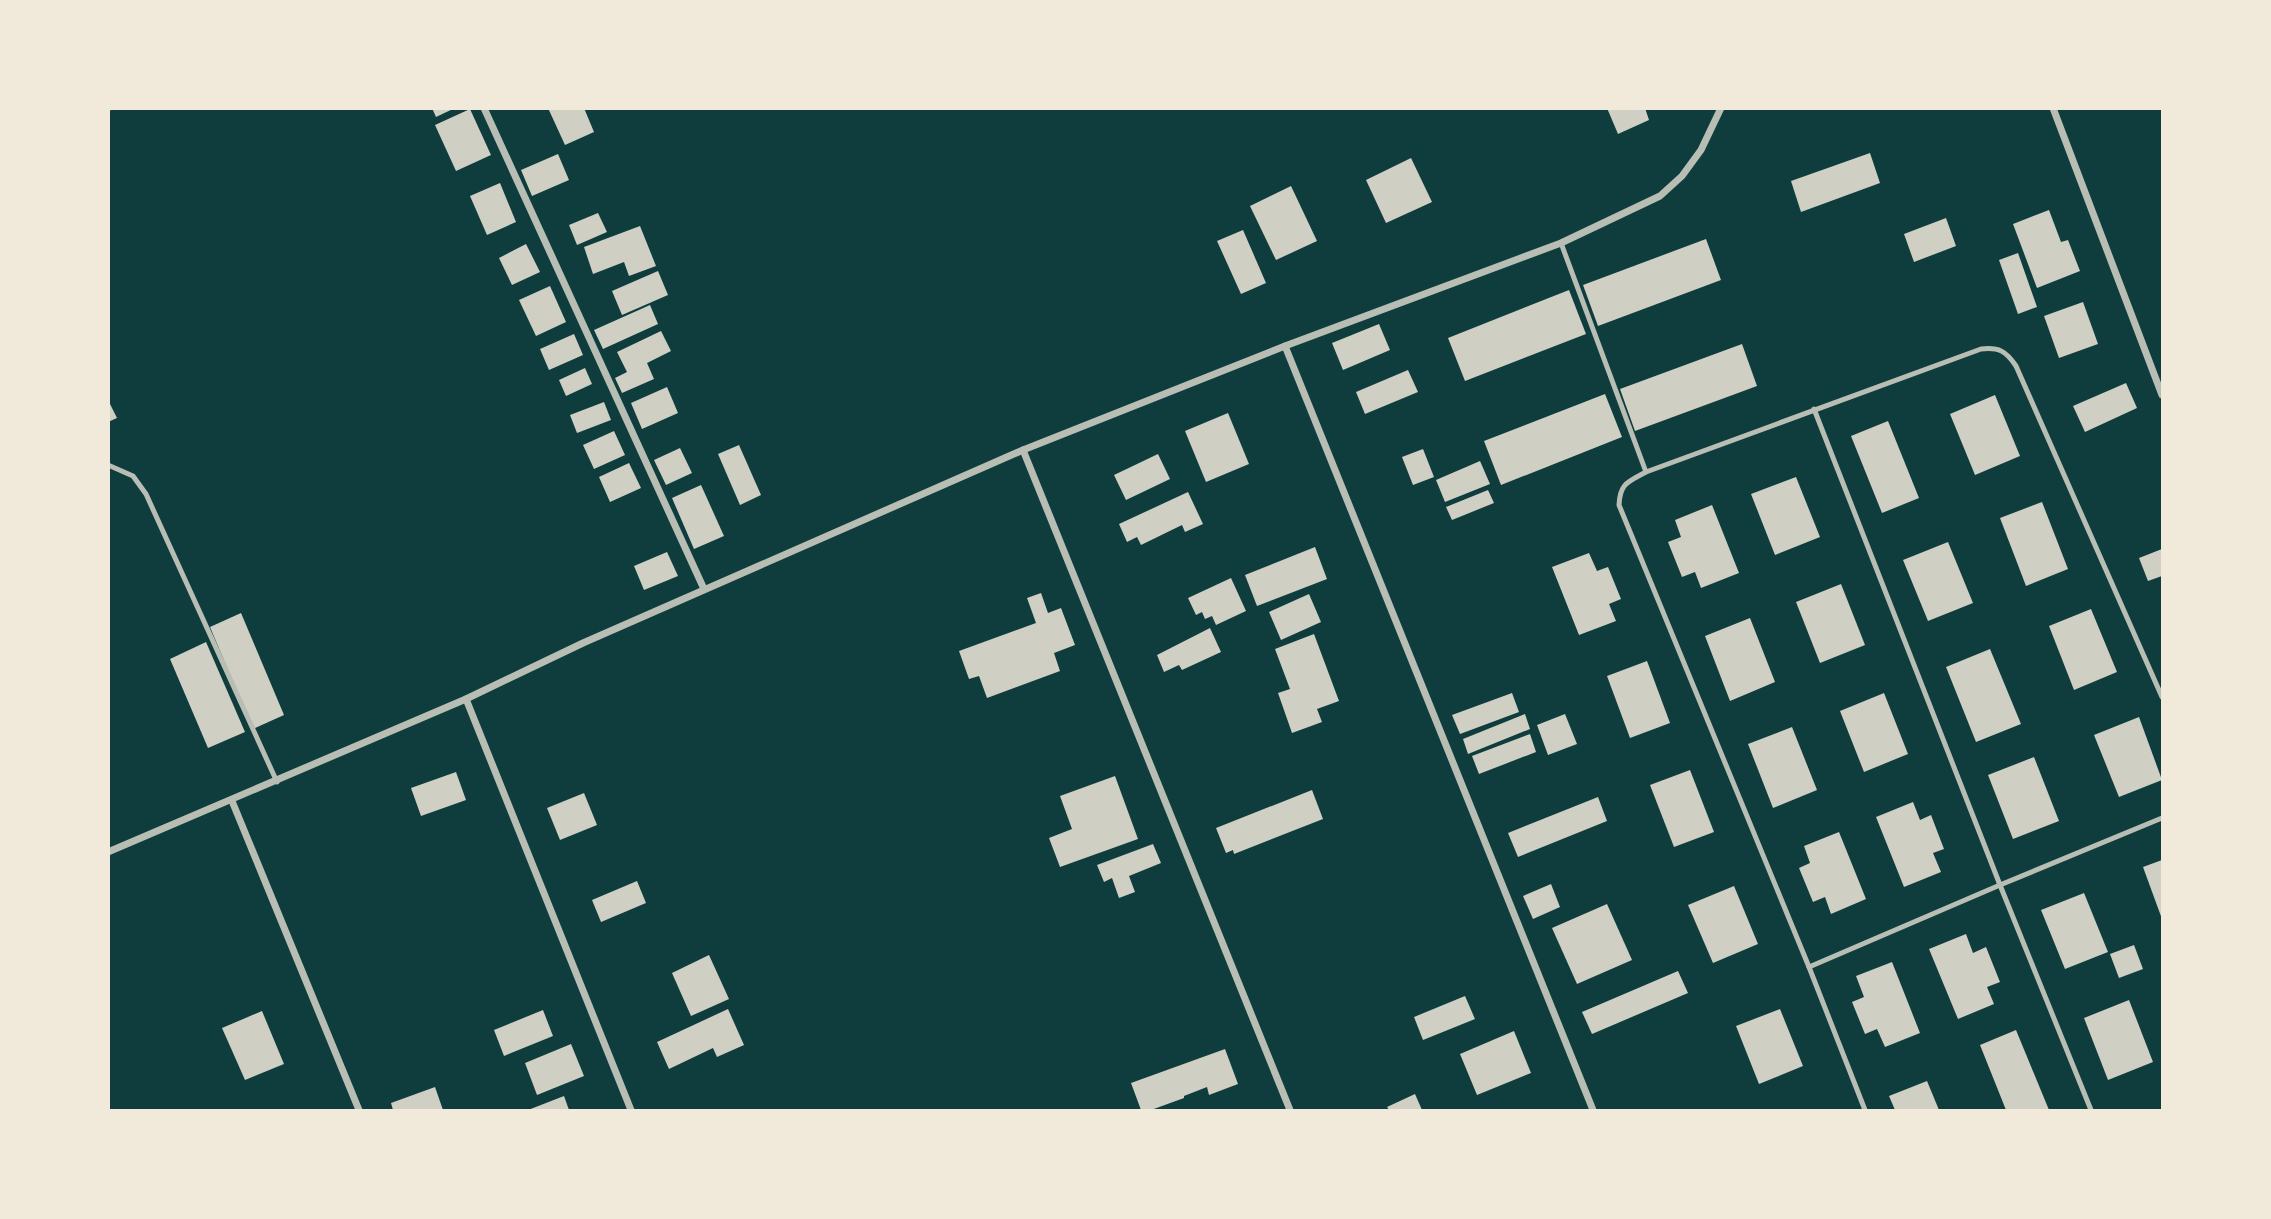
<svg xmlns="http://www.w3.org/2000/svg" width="2271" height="1219" viewBox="0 0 2271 1219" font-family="'Open Sans',sans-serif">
  <rect width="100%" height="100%" fill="#0f3d3e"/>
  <!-- building -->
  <g fill="#cfcfc3">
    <path d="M 432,108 L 455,108 L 436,117 Z"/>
    <path d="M 548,108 L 584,108 L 594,132 L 565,145 Z"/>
    <path d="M 1607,108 L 1645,108 L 1649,120 L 1618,134 Z"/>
    <path d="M 470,109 L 491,155 L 456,171 L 435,125 Z"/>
    <path d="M 1870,153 L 1880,183 L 1801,212 L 1791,181 Z"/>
    <path d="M 558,154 L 569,180 L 532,196 L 521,170 Z"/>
    <path d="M 1411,158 L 1432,202 L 1386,223 L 1366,180 Z"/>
    <path d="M 500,183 L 516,222 L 487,235 L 470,196 Z"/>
    <path d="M 1291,186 L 1317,241 L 1276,260 L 1250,206 Z"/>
    <path d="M 2049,210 L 2061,242 L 2068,240 L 2080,271 L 2037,288 L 2013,224 Z"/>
    <path d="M 598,213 L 607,232 L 577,245 L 569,225 Z"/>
    <path d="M 1946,218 L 1956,246 L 1914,262 L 1904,234 Z"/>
    <path d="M 640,226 L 656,266 L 629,276 L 624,262 L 593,274 L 584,247 Z"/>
    <path d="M 1243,230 L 1266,283 L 1241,294 L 1217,241 Z"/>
    <path d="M 1706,239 L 1721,280 L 1598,326 L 1583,285 Z"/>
    <path d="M 526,244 L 540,272 L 512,285 L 499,258 Z"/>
    <path d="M 2018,253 L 2037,307 L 2018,314 L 1999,260 Z"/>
    <path d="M 658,271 L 668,295 L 622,315 L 612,291 Z"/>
    <path d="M 550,286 L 566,322 L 536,336 L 519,300 Z"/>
    <path d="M 1569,290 L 1586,334 L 1465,381 L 1448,338 Z"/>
    <path d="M 2083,302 L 2098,344 L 2059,358 L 2044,316 Z"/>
    <path d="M 650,305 L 658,324 L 603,349 L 594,330 Z"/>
    <path d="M 1379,324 L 1390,350 L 1343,370 L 1332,343 Z"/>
    <path d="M 661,331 L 671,351 L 647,363 L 654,379 L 622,393 L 615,378 L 627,372 L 617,352 Z"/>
    <path d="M 574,334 L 583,355 L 549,370 L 540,349 Z"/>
    <path d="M 1742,344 L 1757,386 L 1635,431 L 1620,389 Z"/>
    <path d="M 585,368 L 592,384 L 566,396 L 559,380 Z"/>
    <path d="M 1408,370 L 1418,392 L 1365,414 L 1356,392 Z"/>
    <path d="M 2126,383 L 2137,408 L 2085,432 L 2073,406 Z"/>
    <path d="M 667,387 L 678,413 L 642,429 L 631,403 Z"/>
    <path d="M 1605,394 L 1622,437 L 1501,485 L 1484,441 Z"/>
    <path d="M 1995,395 L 2020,456 L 1975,475 L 1950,414 Z"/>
    <path d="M 108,400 L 117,418 L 108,422 Z"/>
    <path d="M 604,402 L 611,420 L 577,433 L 570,415 Z"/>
    <path d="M 1228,413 L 1249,464 L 1206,482 L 1185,431 Z"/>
    <path d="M 1888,421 L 1919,498 L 1882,513 L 1851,436 Z"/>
    <path d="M 614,431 L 625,455 L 594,469 L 583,445 Z"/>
    <path d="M 739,445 L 761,495 L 740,505 L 718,454 Z"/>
    <path d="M 680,448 L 692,473 L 666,485 L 654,460 Z"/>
    <path d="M 1423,449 L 1434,477 L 1413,485 L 1402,457 Z"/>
    <path d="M 1158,454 L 1170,479 L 1126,500 L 1114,475 Z"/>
    <path d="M 1480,461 L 1490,484 L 1445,502 L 1436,480 Z"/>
    <path d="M 629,463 L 641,488 L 610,502 L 599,477 Z"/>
    <path d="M 1796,477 L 1820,537 L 1775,555 L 1751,494 Z"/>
    <path d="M 701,485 L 724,536 L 694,549 L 672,498 Z"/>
    <path d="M 1488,490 L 1494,503 L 1452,520 L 1446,507 Z"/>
    <path d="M 1188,492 L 1203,524 L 1185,532 L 1182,525 L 1141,545 L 1137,537 L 1127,542 L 1119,524 Z"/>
    <path d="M 2042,502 L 2068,569 L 2026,586 L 2000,518 Z"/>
    <path d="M 1712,505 L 1739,573 L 1701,588 L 1695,572 L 1682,577 L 1668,542 L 1681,537 L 1675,520 Z"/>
    <path d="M 1948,542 L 1973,603 L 1928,621 L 1903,560 Z"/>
    <path d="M 1315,547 L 1327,579 L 1257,606 L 1245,575 Z"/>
    <path d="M 2162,549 L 2162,576 L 2148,581 L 2139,558 Z"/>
    <path d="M 667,552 L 678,576 L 644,590 L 634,566 Z"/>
    <path d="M 1589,553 L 1597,571 L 1608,567 L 1621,599 L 1609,604 L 1616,621 L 1579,635 L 1552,567 Z"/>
    <path d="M 1231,578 L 1246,611 L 1216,625 L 1212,616 L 1205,619 L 1202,612 L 1196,615 L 1188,598 Z"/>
    <path d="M 1841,584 L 1865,645 L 1820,663 L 1796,602 Z"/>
    <path d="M 1041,593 L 1048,613 L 1061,608 L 1075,645 L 1054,653 L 1060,671 L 987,698 L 979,676 L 969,679 L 959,651 L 1036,623 L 1027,598 Z"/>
    <path d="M 1309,594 L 1321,622 L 1281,640 L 1269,612 Z"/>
    <path d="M 2091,609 L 2117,672 L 2074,690 L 2049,626 Z"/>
    <path d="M 241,613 L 284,715 L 253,729 L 210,627 Z"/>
    <path d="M 1750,618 L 1775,682 L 1730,701 L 1705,636 Z"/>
    <path d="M 1210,628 L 1221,652 L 1182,670 L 1179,665 L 1164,672 L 1157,655 Z"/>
    <path d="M 1314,634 L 1339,701 L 1317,709 L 1322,722 L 1292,733 L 1278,693 L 1290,689 L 1275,649 Z"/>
    <path d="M 206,642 L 245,732 L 208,748 L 170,659 Z"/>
    <path d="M 1990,649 L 2021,724 L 1976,742 L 1946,667 Z"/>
    <path d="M 1647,661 L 1670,723 L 1630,738 L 1607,676 Z"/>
    <path d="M 1512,693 L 1519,712 L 1460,734 L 1452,715 Z"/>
    <path d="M 1884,693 L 1908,754 L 1864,772 L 1840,711 Z"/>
    <path d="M 1525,714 L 1530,729 L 1468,754 L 1463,739 Z"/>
    <path d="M 1565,714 L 1577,744 L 1548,755 L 1537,725 Z"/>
    <path d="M 2139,717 L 2162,780 L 2119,797 L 2094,735 Z"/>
    <path d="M 1792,727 L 1817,790 L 1773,808 L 1748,744 Z"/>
    <path d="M 1530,734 L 1536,752 L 1479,774 L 1472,756 Z"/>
    <path d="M 2034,757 L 2059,821 L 2013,839 L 1988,775 Z"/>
    <path d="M 1690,770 L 1714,832 L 1674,847 L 1650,785 Z"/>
    <path d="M 456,772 L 466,800 L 421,816 L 411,788 Z"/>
    <path d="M 1115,776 L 1138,839 L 1060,867 L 1049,838 L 1072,829 L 1060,796 Z"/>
    <path d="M 1312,790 L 1323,819 L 1234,854 L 1233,850 L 1226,853 L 1216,828 Z"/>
    <path d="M 584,793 L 597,825 L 560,840 L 547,808 Z"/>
    <path d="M 1598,797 L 1607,821 L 1518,857 L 1508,833 Z"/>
    <path d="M 1913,802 L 1920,820 L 1931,815 L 1944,849 L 1933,853 L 1941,872 L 1904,887 L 1876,817 Z"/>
    <path d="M 1839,832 L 1866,899 L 1831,914 L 1825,897 L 1813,902 L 1799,868 L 1810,863 L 1804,846 Z"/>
    <path d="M 1153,844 L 1161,863 L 1129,876 L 1135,892 L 1119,898 L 1112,878 L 1104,882 L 1097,865 Z"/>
    <path d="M 2162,860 L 2162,919 L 2143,867 Z"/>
    <path d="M 637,881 L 646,903 L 601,922 L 592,900 Z"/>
    <path d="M 1551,884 L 1560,907 L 1533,919 L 1523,896 Z"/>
    <path d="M 1734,886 L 1758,944 L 1713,963 L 1688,905 Z"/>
    <path d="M 2084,893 L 2108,952 L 2065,969 L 2041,910 Z"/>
    <path d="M 1607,904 L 1632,960 L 1577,984 L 1552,928 Z"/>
    <path d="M 1966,934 L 1973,953 L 1986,947 L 2000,982 L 1987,987 L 1994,1004 L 1958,1019 L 1929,949 Z"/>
    <path d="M 2134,945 L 2143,969 L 2119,978 L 2110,954 Z"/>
    <path d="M 709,955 L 729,999 L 691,1016 L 672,973 Z"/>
    <path d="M 1892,962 L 1920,1033 L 1885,1047 L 1877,1029 L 1865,1034 L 1852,1002 L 1864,997 L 1856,976 Z"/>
    <path d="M 1678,971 L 1688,993 L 1592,1034 L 1582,1012 Z"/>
    <path d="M 1465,996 L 1475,1019 L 1423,1040 L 1414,1017 Z"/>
    <path d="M 2129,1000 L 2153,1062 L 2108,1080 L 2084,1018 Z"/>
    <path d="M 728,1009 L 744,1045 L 717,1057 L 713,1048 L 669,1069 L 657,1042 Z"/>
    <path d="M 1780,1009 L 1803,1066 L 1759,1084 L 1736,1026 Z"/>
    <path d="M 543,1010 L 553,1036 L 504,1056 L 494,1030 Z"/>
    <path d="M 262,1011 L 284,1064 L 245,1080 L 222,1028 Z"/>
    <path d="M 2016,1030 L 2049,1110 L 2006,1110 L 1980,1045 Z"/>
    <path d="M 1514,1031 L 1531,1073 L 1477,1095 L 1460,1054 Z"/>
    <path d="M 571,1044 L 584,1076 L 537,1095 L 525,1063 Z"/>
    <path d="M 1225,1049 L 1238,1084 L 1209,1095 L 1207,1087 L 1184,1096 L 1184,1098 L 1151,1110 L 1141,1110 L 1131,1083 Z"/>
    <path d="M 1927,1081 L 1939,1110 L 1895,1110 L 1889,1096 Z"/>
    <path d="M 435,1087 L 443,1110 L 393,1110 L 391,1103 Z"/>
    <path d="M 1415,1094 L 1422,1110 L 1389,1110 L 1387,1107 Z"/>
    <path d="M 564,1096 L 569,1110 L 528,1110 Z"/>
  </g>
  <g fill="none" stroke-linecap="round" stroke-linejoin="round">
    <!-- path -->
    <path stroke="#f1e9da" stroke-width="4.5" d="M 108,109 L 110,108"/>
    <!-- service -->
    <g stroke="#b8beb3" stroke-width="5">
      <path d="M 1561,243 L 1646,472"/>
      <path d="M 1814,409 L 2000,885 L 2091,1110"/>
      <path d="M 108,465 L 133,476 L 146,494 L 277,782"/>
      <path d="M 1809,967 L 2000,885 L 2162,818"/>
      <path d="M 1865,1110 L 1809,967 L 1619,505 C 1620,483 1628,482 1646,472 L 1981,349 C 1999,347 2006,351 2016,366 L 2162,697"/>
    </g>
    <!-- minor -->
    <g stroke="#b8beb3" stroke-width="7">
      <path d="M 484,108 L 704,589"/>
      <path d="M 2053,108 L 2162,395"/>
      <path d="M 1285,346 L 1593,1110"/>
      <path d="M 1023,450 L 1290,1110"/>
      <path d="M 466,699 L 631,1110"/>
      <path d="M 232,801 L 359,1110"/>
      <path d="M 108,852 L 466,699 L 583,643 L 1023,450 L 1285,346 L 1561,243 L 1660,196 L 1682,176 L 1701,150 L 1721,108"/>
    </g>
  </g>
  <!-- border -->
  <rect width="2271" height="1219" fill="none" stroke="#f1e9da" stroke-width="220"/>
</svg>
